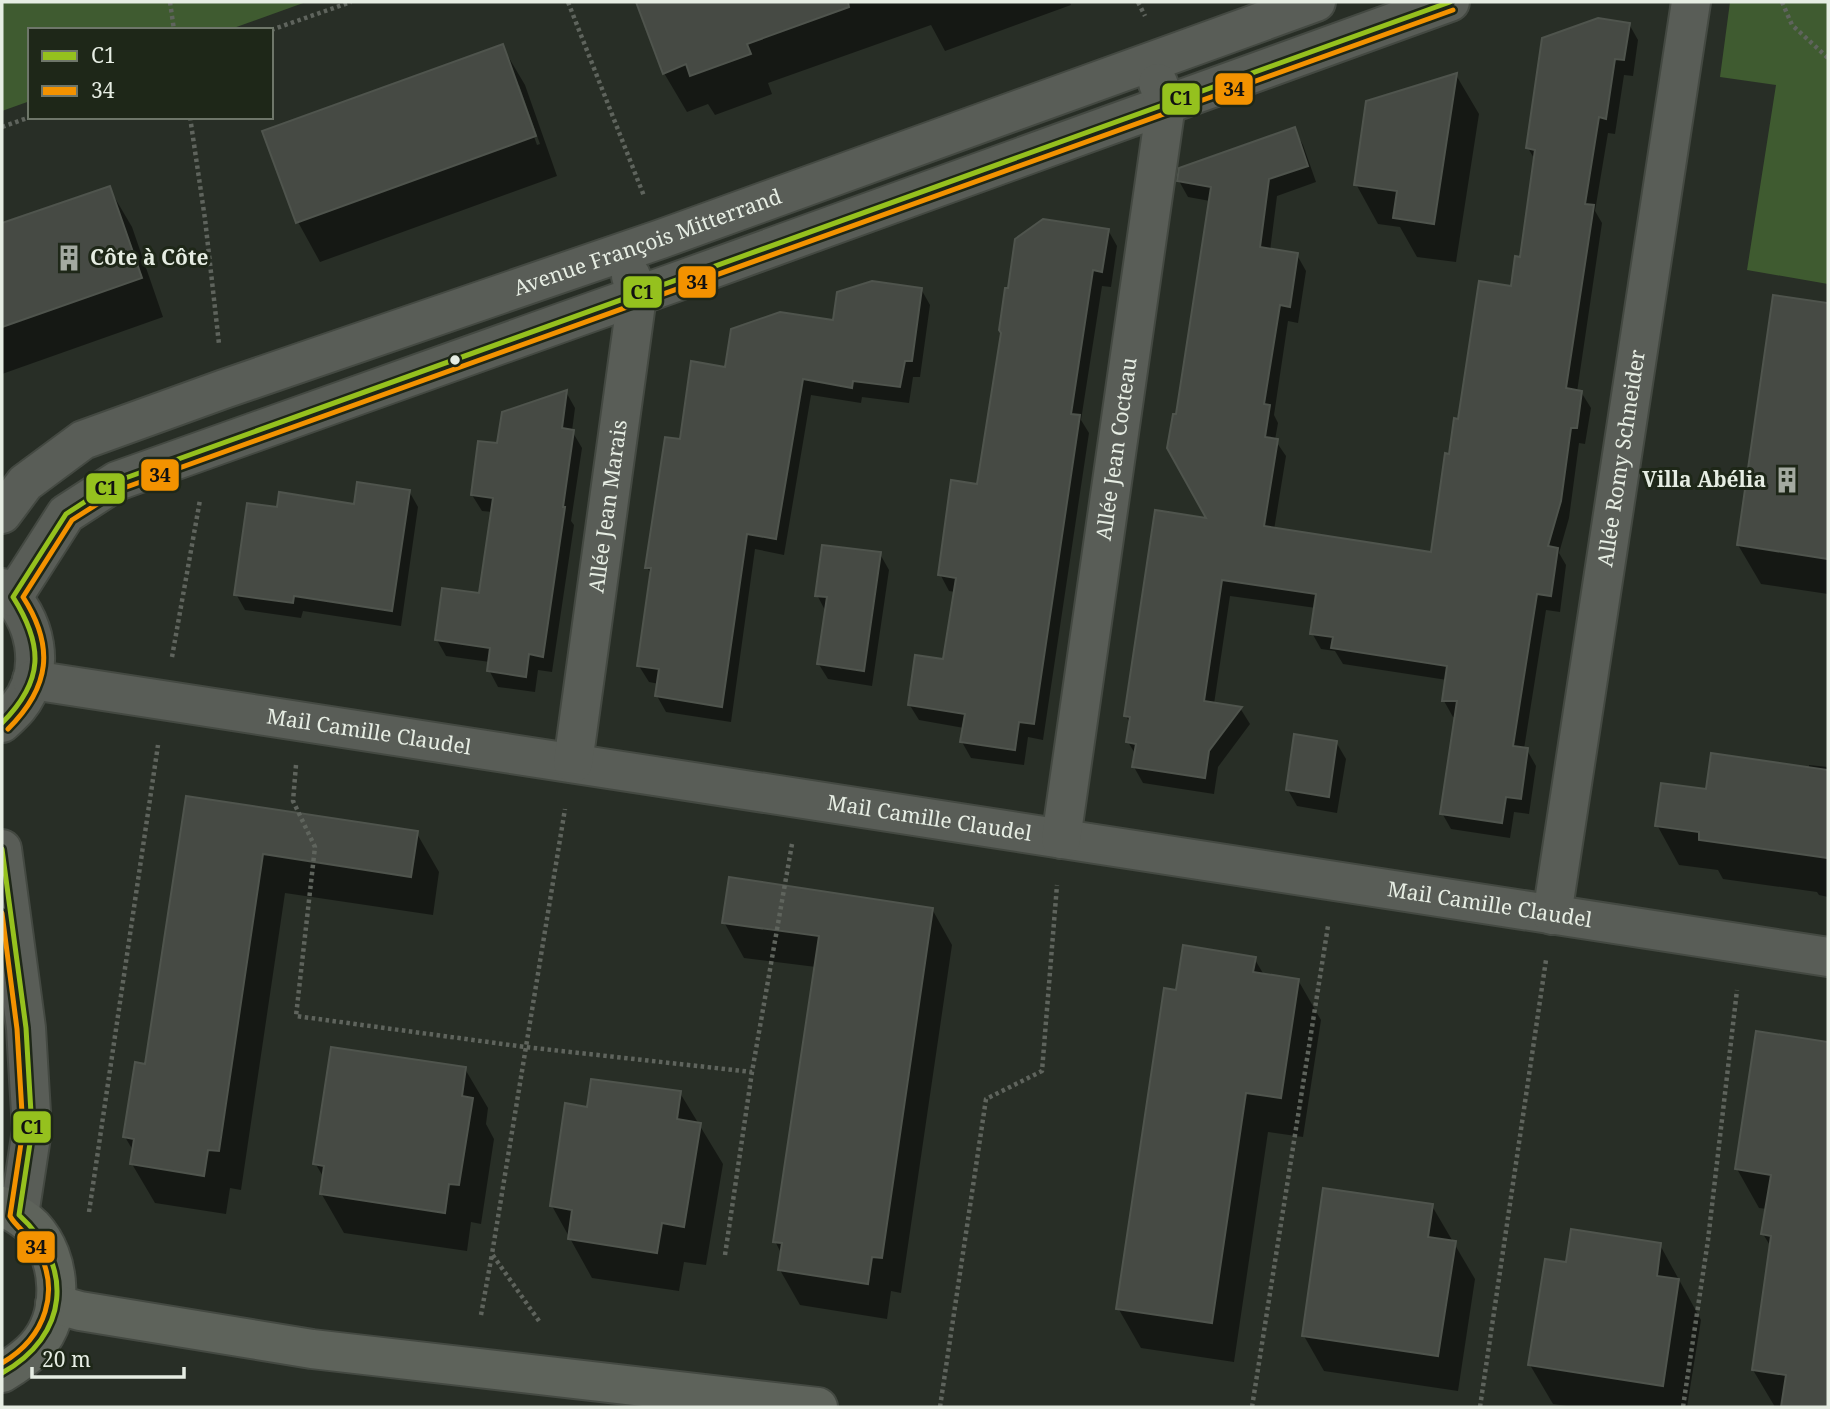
<svg xmlns="http://www.w3.org/2000/svg" width="1830" height="1409" viewBox="0 0 1830 1409" font-family="'Noto Serif',serif">
  <rect width="100%" height="100%" fill="#282e26"/>
  <!-- green -->
  <g fill="#3f5b30">
    <path d="M 2,2 L 306,2 L 228,30 L 30,30 L 30,101 L 2,111 Z"/>
    <path d="M 1730,2 L 1828,2 L 1828,284 L 1747,270 L 1776,85 L 1720,77 Z"/>
  </g>
  <!-- shadow -->
  <g fill="#0007" fill-rule="evenodd">
    <path d="M 638,2 L 1070,2 L 1071,5 L 945,51 L 931,25 L 768,83 L 772,94 L 715,115 L 708,104 L 687,112 L 664,73 Z"/>
    <path d="M 1629,24 L 1638,40 L 1633,76 L 1624,75 L 1615,134 L 1608,133 L 1595,211 L 1602,223 L 1577,392 L 1581,392 L 1591,408 L 1585,444 L 1579,443 L 1569,518 L 1559,553 L 1566,565 L 1560,612 L 1546,610 L 1524,749 L 1527,750 L 1536,766 L 1529,814 L 1514,812 L 1510,838 L 1451,829 L 1442,813 L 1456,717 L 1453,717 L 1444,701 L 1447,680 L 1343,664 L 1335,651 L 1321,649 L 1312,633 L 1316,608 L 1230,596 L 1214,704 L 1240,708 L 1250,724 L 1218,767 L 1214,794 L 1143,783 L 1134,767 L 1136,755 L 1128,742 L 1131,725 L 1126,716 L 1209,520 L 1177,416 L 1210,201 L 1188,197 L 1179,181 L 1294,129 L 1303,145 L 1316,182 L 1277,196 L 1270,251 L 1297,255 L 1306,271 L 1298,323 L 1288,321 L 1274,415 L 1278,423 L 1275,440 L 1286,456 L 1274,530 L 1433,554 L 1450,456 L 1460,421 L 1521,260 L 1535,160 L 1528,148 Z"/>
    <path d="M 502,46 L 525,85 L 557,176 L 320,262 L 298,222 L 265,132 ZM 516,85 L 519,85 L 540,144 L 537,145 Z"/>
    <path d="M 1456,75 L 1479,114 L 1456,262 L 1417,257 L 1400,227 L 1378,224 L 1356,184 Z"/>
    <path d="M 109,188 L 132,227 L 163,317 L 2,374 L 2,225 Z"/>
    <path d="M 1108,230 L 1117,246 L 1111,287 L 1102,286 L 1081,420 L 1089,433 L 1043,740 L 1028,737 L 1024,765 L 971,758 L 962,742 L 964,728 L 919,720 L 909,704 L 945,661 L 955,592 L 949,591 L 940,574 L 979,486 Z"/>
    <path d="M 921,289 L 930,305 L 920,377 L 913,377 L 909,403 L 862,397 L 861,403 L 811,395 L 784,555 L 755,549 L 731,722 L 666,712 L 657,696 L 659,684 L 649,682 L 639,666 L 652,576 L 647,567 L 681,441 L 727,369 L 834,322 Z"/>
    <path d="M 1775,297 L 1828,305 L 1828,594 L 1761,584 L 1738,545 Z"/>
    <path d="M 566,392 L 575,408 L 572,431 L 582,448 L 571,521 L 574,525 L 552,672 L 538,670 L 535,692 L 498,687 L 489,670 L 490,662 L 446,656 L 437,640 L 480,595 L 493,512 L 482,511 L 472,495 L 499,445 Z"/>
    <path d="M 409,491 L 418,507 L 401,626 L 303,611 L 301,618 L 245,610 L 236,594 L 278,509 L 356,506 Z"/>
    <path d="M 880,554 L 889,570 L 872,686 L 828,679 L 818,663 L 826,612 L 817,595 Z"/>
    <path d="M 1336,742 L 1346,759 L 1337,813 L 1297,806 L 1288,790 Z"/>
    <path d="M 1809,765 L 1828,767 L 1828,897 L 1819,895 L 1817,892 L 1723,879 L 1718,870 L 1679,865 L 1657,825 L 1708,791 L 1809,769 Z"/>
    <path d="M 187,798 L 416,832 L 439,872 L 433,915 L 285,893 L 241,1190 L 230,1188 L 226,1214 L 155,1203 L 132,1164 L 134,1152 L 125,1137 L 147,1066 Z"/>
    <path d="M 932,909 L 952,945 L 901,1293 L 891,1291 L 887,1319 L 800,1305 L 780,1270 L 782,1255 L 775,1241 L 816,967 L 744,958 L 724,922 Z"/>
    <path d="M 1254,958 L 1264,975 L 1298,980 L 1321,1020 L 1303,1137 L 1268,1132 L 1234,1362 L 1141,1348 L 1118,1308 L 1178,992 Z"/>
    <path d="M 1757,1033 L 1828,1044 L 1828,1407 L 1775,1407 L 1753,1370 L 1771,1247 L 1763,1234 L 1767,1209 L 1759,1208 L 1737,1169 Z"/>
    <path d="M 465,1069 L 488,1108 L 486,1124 L 494,1139 L 481,1224 L 471,1222 L 467,1251 L 344,1233 L 321,1193 L 324,1178 L 315,1163 Z"/>
    <path d="M 680,1093 L 723,1164 L 706,1265 L 684,1262 L 679,1291 L 592,1278 L 552,1206 Z"/>
    <path d="M 1432,1206 L 1475,1279 L 1458,1391 L 1324,1371 L 1304,1336 Z"/>
    <path d="M 1660,1245 L 1701,1320 L 1687,1407 L 1574,1407 L 1553,1404 L 1530,1365 L 1568,1264 Z"/>
  </g>
  <!-- building -->
  <g fill="#464a44" stroke="#4f544d" stroke-width="2">
    <path d="M 636,2 L 848,2 L 849,7 L 747,44 L 751,54 L 690,76 L 686,64 L 663,74 Z"/>
    <path d="M 1598,18 L 1630,23 L 1624,60 L 1615,59 L 1606,119 L 1599,117 L 1585,204 L 1594,205 L 1566,388 L 1582,391 L 1577,428 L 1571,428 L 1561,501 L 1548,546 L 1558,548 L 1551,596 L 1537,594 L 1513,746 L 1528,748 L 1521,799 L 1506,797 L 1502,823 L 1440,814 L 1457,701 L 1442,701 L 1447,666 L 1331,648 L 1333,637 L 1310,634 L 1316,594 L 1222,580 L 1204,701 L 1242,707 L 1209,751 L 1205,778 L 1132,767 L 1136,744 L 1126,742 L 1130,717 L 1124,716 L 1155,510 L 1206,518 L 1167,448 L 1173,414 L 1176,414 L 1211,187 L 1177,181 L 1179,168 L 1295,127 L 1308,166 L 1269,179 L 1260,247 L 1298,253 L 1290,307 L 1280,305 L 1264,404 L 1270,405 L 1265,437 L 1278,439 L 1264,526 L 1431,552 L 1445,453 L 1449,454 L 1454,418 L 1458,419 L 1479,281 L 1511,286 L 1515,256 L 1520,257 L 1535,150 L 1526,148 L 1542,38 Z"/>
    <path d="M 503,44 L 536,136 L 296,223 L 262,131 Z"/>
    <path d="M 1457,73 L 1434,224 L 1393,218 L 1397,191 L 1354,185 L 1366,101 Z"/>
    <path d="M 110,186 L 142,278 L 2,327 L 2,223 Z"/>
    <path d="M 1043,219 L 1109,229 L 1102,272 L 1093,270 L 1071,414 L 1080,415 L 1034,724 L 1019,722 L 1015,750 L 960,742 L 965,714 L 908,705 L 915,655 L 943,659 L 956,578 L 938,575 L 951,480 L 977,484 L 1001,333 L 999,330 L 1005,288 L 1008,288 L 1015,239 Z"/>
    <path d="M 872,281 L 922,288 L 912,361 L 905,361 L 900,387 L 853,381 L 852,388 L 803,379 L 776,539 L 747,534 L 722,707 L 655,696 L 659,669 L 637,666 L 651,568 L 645,568 L 665,437 L 680,439 L 691,361 L 725,367 L 731,329 L 780,312 L 833,320 L 837,292 Z"/>
    <path d="M 1773,295 L 1828,303 L 1828,559 L 1737,545 Z"/>
    <path d="M 567,390 L 562,428 L 574,430 L 563,507 L 565,507 L 543,657 L 529,654 L 526,677 L 487,671 L 490,648 L 435,640 L 442,588 L 479,593 L 493,498 L 471,495 L 478,441 L 497,443 L 502,412 Z"/>
    <path d="M 357,482 L 410,490 L 392,611 L 294,596 L 293,603 L 234,595 L 247,503 L 277,507 L 279,492 L 354,504 Z"/>
    <path d="M 822,545 L 881,552 L 864,671 L 817,664 L 827,597 L 815,596 Z"/>
    <path d="M 1294,734 L 1337,741 L 1329,797 L 1286,790 Z"/>
    <path d="M 1711,753 L 1828,770 L 1828,858 L 1699,840 L 1699,832 L 1655,826 L 1661,783 L 1706,789 Z"/>
    <path d="M 186,796 L 418,831 L 411,877 L 263,854 L 219,1151 L 208,1150 L 204,1176 L 130,1164 L 134,1139 L 123,1137 L 135,1062 L 145,1064 Z"/>
    <path d="M 729,877 L 933,908 L 882,1258 L 872,1257 L 868,1284 L 778,1270 L 782,1243 L 773,1242 L 819,936 L 722,923 Z"/>
    <path d="M 1183,945 L 1256,957 L 1253,972 L 1299,979 L 1281,1098 L 1246,1093 L 1212,1323 L 1116,1309 L 1164,988 L 1176,990 Z"/>
    <path d="M 1756,1031 L 1828,1042 L 1828,1407 L 1781,1407 L 1786,1375 L 1752,1370 L 1771,1236 L 1761,1234 L 1771,1175 L 1735,1169 Z"/>
    <path d="M 331,1047 L 466,1067 L 462,1096 L 473,1098 L 459,1185 L 449,1184 L 445,1213 L 320,1194 L 324,1166 L 313,1164 Z"/>
    <path d="M 591,1079 L 681,1091 L 677,1119 L 701,1123 L 684,1227 L 662,1223 L 657,1253 L 568,1239 L 572,1210 L 550,1206 L 565,1103 L 587,1107 Z"/>
    <path d="M 1323,1188 L 1433,1204 L 1428,1237 L 1456,1241 L 1438,1356 L 1302,1336 Z"/>
    <path d="M 1571,1229 L 1661,1243 L 1657,1276 L 1679,1279 L 1663,1386 L 1528,1365 L 1545,1259 L 1566,1262 Z"/>
  </g>
  <g fill="none" stroke-linecap="round" stroke-linejoin="round">
    <!-- street casing -->
    <g stroke="#444942" stroke-width="42">
      <g id="street">
        <path id="s1" d="M 2,514 L 25,483 L 83,440 L 224,389 L 661,239 L 1316,2"/>
        <path d="M 2,588 C 36,616 48,671 18,707 C 13,713 7,718 2,723"/>
        <path d="M 13,597 L 66,514 L 117,481 L 673,283 L 1450,2"/>
        <path id="s2" d="M 32,680 L 1828,957"/>
        <path id="s3" d="M 573,763 L 637,296 L 631,276"/>
        <path id="s4" d="M 1061,839 L 1166,104 L 1158,83"/>
        <path d="M 2,849 L 26,1028 L 32,1130 L 19,1215"/>
        <path id="s5" d="M 1552,915 L 1691,2"/>
      </g>
    </g>
    <!-- secondary casing -->
    <g stroke="#444942" stroke-width="42">
      <g id="secondary">
        <path d="M 2,1206 C 13,1212 24,1218 33,1227 C 62,1258 65,1315 36,1347 C 26,1358 14,1366 2,1373"/>
        <path d="M 55,1304 L 80,1311 L 312,1349 L 818,1407"/>
      </g>
    </g>
    <!-- path -->
    <g stroke="#5f645d" stroke-width="4.5" stroke-dasharray="3.5 3.5" stroke-linecap="butt">
      <path d="M 170,2 L 174,30"/>
      <path d="M 568,2 L 644,196"/>
      <path d="M 1138,2 L 1145,16"/>
      <path d="M 1782,2 L 1792,25 L 1828,58"/>
      <path d="M 271,30 L 351,2"/>
      <path d="M 190,117 L 205,219 L 219,344"/>
      <path d="M 2,127 L 30,117"/>
      <path d="M 172,657 L 200,500"/>
      <path d="M 296,765 L 293,801 L 315,847 L 296,1016 L 525,1047 L 752,1072"/>
      <path d="M 89,1212 L 158,745"/>
      <path d="M 725,1255 L 752,1072 L 792,844"/>
      <path d="M 481,1315 L 492,1254"/>
      <path d="M 539,1321 L 492,1254 L 565,809"/>
      <path d="M 940,1407 L 986,1099 L 1042,1071 L 1057,885"/>
      <path d="M 1252,1407 L 1328,926"/>
      <path d="M 1480,1407 L 1546,960"/>
      <path d="M 1683,1407 L 1708,1240 L 1737,990"/>
    </g>
    <!-- street -->
    <use href="#street" stroke="#595d57" stroke-width="38"/>
    <!-- secondary -->
    <use href="#secondary" stroke="#5e635b" stroke-width="38"/>
    <!-- bus-1 casing -->
    <g stroke="#1e2718" stroke-width="10">
      <g id="bus-1">
        <path d="M 2,723 C 44,681 44,646 13,597 L 66,514 L 117,481 L 1450,2"/>
        <path d="M 2,849 L 26,1028 L 32,1130 L 19,1215 C 75,1266 69,1336 2,1373"/>
      </g>
    </g>
    <!-- bus-2 casing -->
    <g stroke="#1e2718" stroke-width="10">
      <g id="bus-2">
        <path d="M 8,729 C 50,687 55,647 23,597 L 72,520 L 121,489 L 1453,10"/>
        <path d="M 2,913 L 17,1029 L 23,1130 L 10,1216 C 16,1227 28,1234 35,1245 C 63,1290 45,1338 2,1363"/>
      </g>
    </g>
    <!-- bus-1 -->
    <use href="#bus-1" stroke="#95c11e" stroke-width="5"/>
    <!-- bus-2 -->
    <use href="#bus-2" stroke="#f39200" stroke-width="5"/>
  </g>
  <!-- icons -->
  <defs>
    <g id="building-bare" transform="scale(2.1)"><path d="M-4-6H4V6H1V3H-1V6H-4ZM-2.5-4.3h1.7v1.8h-1.7ZM.8-4.3h1.7v1.8H.8ZM-2.5-1h1.7V.8h-1.7ZM.8-1h1.7V.8H.8Z" fill="#a4aaa1" stroke="#1e2718" stroke-width="2.5" paint-order="stroke"/></g>
  </defs>
  <g fill-rule="evenodd">
    <use href="#building-bare" x="69" y="258"/>
    <use href="#building-bare" x="1787" y="480"/>
  </g>
  <!-- markers -->
  <circle fill="#e6ede3" stroke="#1e2718" stroke-width="2.5" cx="455" cy="360" r="6"/>
  <g text-anchor="middle" stroke-width="6" stroke-linejoin="round" paint-order="stroke">
    <!-- street labels -->
    <g font-size="21" fill="#e6ede3" stroke="#1e2718">
      <text dy="7" stroke="none"><textPath href="#s1" startOffset="709">Avenue François Mitterrand</textPath></text>
      <text dy="7" stroke="none"><textPath href="#s4" startOffset="394">Allée Jean Cocteau</textPath></text>
      <text dy="7" stroke="none"><textPath href="#s5" startOffset="462">Allée Romy Schneider</textPath></text>
      <text dy="7" stroke="none"><textPath href="#s3" startOffset="259">Allée Jean Marais</textPath></text>
      <text dy="7" stroke="none"><textPath href="#s2" startOffset="341">Mail Camille Claudel</textPath></text>
      <text dy="7" stroke="none"><textPath href="#s2" startOffset="908">Mail Camille Claudel</textPath></text>
      <text dy="7" stroke="none"><textPath href="#s2" startOffset="1475">Mail Camille Claudel</textPath></text>
    </g>
    <!-- poi labels -->
    <g font-size="21" font-weight="bold" fill="#e6ede3" stroke="#1e2718" text-anchor="start">
      <text x="90" y="265">Côte à Côte</text>
      <text x="1766" y="487" text-anchor="end">Villa Abélia</text>
    </g>
  </g>
  <g stroke="#1e2718" stroke-width="2.5">
    <rect x="1214" y="72" width="40" height="34" rx="7" fill="#f39200"/>
    <rect x="1161" y="82" width="40" height="34" rx="7" fill="#95c11e"/>
    <rect x="677" y="265" width="40" height="34" rx="7" fill="#f39200"/>
    <rect x="622" y="275" width="41" height="34" rx="7" fill="#95c11e"/>
    <rect x="140" y="458" width="40" height="34" rx="7" fill="#f39200"/>
    <rect x="85" y="472" width="41" height="33" rx="7" fill="#95c11e"/>
    <rect x="12" y="1110" width="40" height="34" rx="7" fill="#95c11e"/>
    <rect x="16" y="1230" width="40" height="34" rx="7" fill="#f39200"/>
  </g>
  <g font-size="19" text-anchor="middle" font-weight="bold" fill="#111">
    <text x="1234" y="96">34</text>
    <text x="1181" y="105">C1</text>
    <text x="697" y="289">34</text>
    <text x="642" y="299">C1</text>
    <text x="160" y="482">34</text>
    <text x="106" y="495">C1</text>
    <text x="32" y="1134">C1</text>
    <text x="36" y="1254">34</text>
  </g>
  <!-- border -->
  <rect width="1830" height="1409" fill="none" stroke="#e6ede3" stroke-width="7"/>
  <!-- legend -->
  <rect x="28" y="28" width="245" height="91" fill="#1e2718" stroke="#6e7669" stroke-width="2"/>
  <rect x="42" y="51" width="35" height="10" fill="#95c11e" stroke="#6e7669" stroke-width="2"/>
  <text x="91" y="63" font-size="21" fill="#e6ede3">C1</text>
  <rect x="42" y="86" width="35" height="10" fill="#f39200" stroke="#6e7669" stroke-width="2"/>
  <text x="91" y="98" font-size="21" fill="#e6ede3">34</text>
  <!-- scale -->
  <path d="M32 1367v10h152v-10" fill="none" stroke="#e6ede3" stroke-width="3.5"/>
  <text x="42" y="1367" font-size="21" fill="#e6ede3" stroke="#1e2718" stroke-width="5" paint-order="stroke">20 m</text>
</svg>
